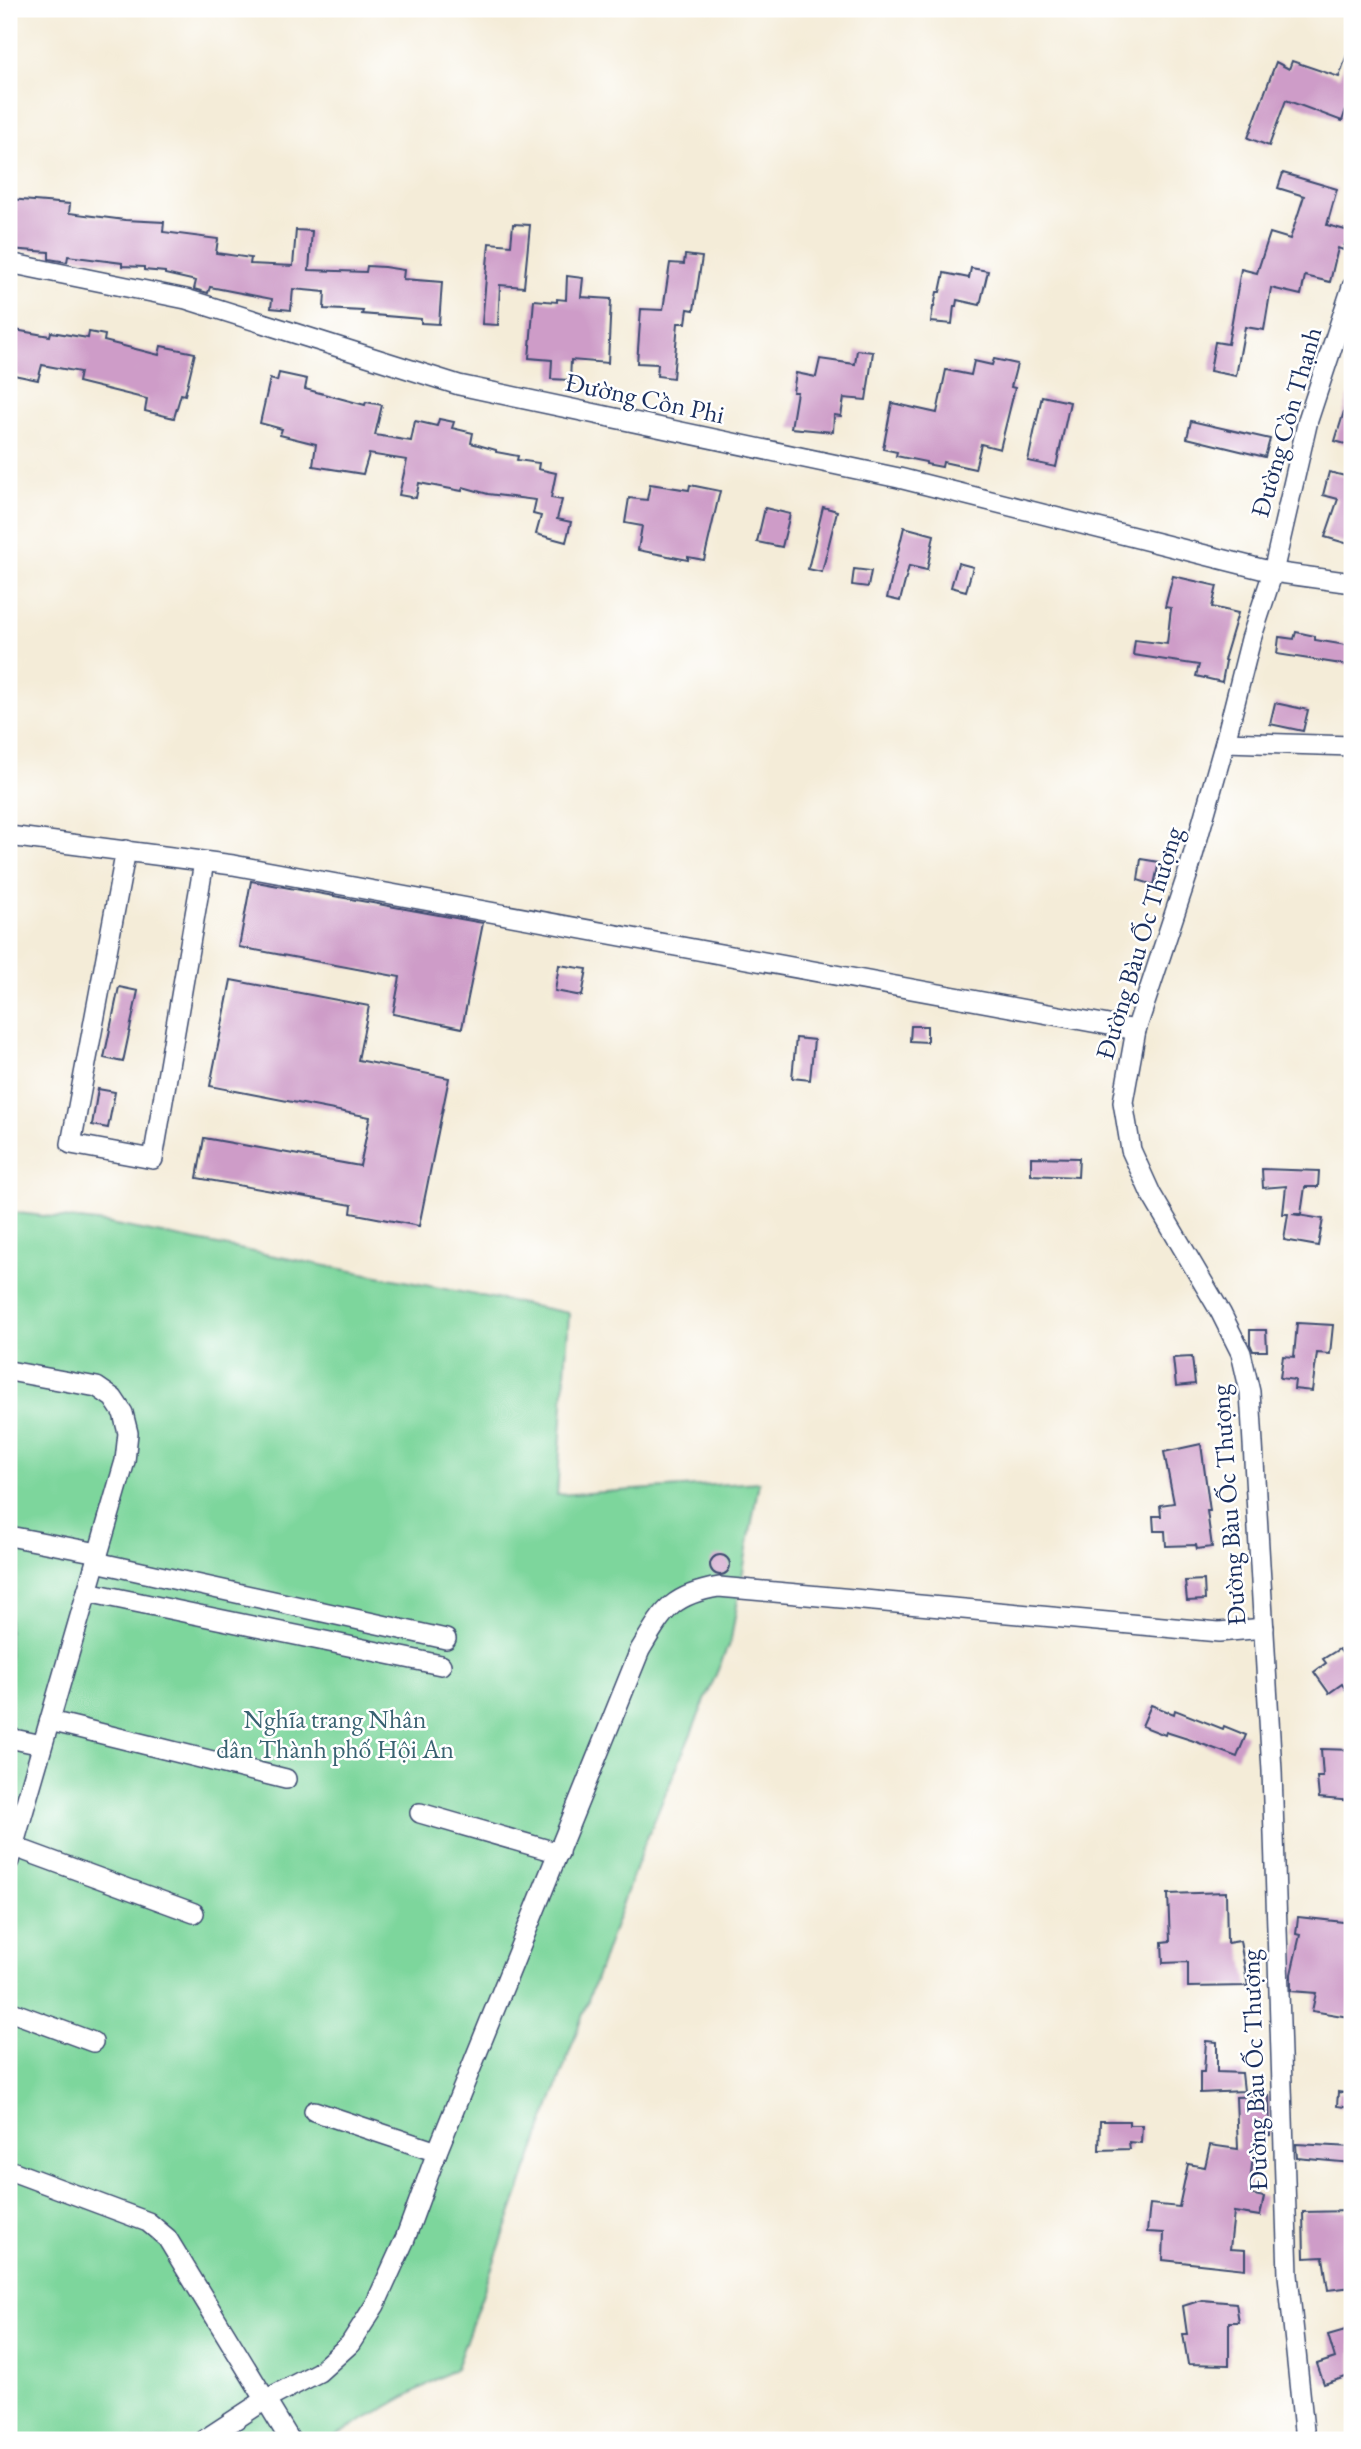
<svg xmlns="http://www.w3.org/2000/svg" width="1361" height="2449" viewBox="0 0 1361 2449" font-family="'EB Garamond',serif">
  <rect width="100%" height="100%" fill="#fff"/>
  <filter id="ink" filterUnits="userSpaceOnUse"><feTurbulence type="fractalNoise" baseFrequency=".0143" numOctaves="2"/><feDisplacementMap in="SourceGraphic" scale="14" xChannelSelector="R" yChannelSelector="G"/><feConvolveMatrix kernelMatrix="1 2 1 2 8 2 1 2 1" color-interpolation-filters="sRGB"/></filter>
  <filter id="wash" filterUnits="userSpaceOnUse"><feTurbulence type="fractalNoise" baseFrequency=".00686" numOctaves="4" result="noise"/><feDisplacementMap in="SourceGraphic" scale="28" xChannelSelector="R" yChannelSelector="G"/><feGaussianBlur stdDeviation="1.57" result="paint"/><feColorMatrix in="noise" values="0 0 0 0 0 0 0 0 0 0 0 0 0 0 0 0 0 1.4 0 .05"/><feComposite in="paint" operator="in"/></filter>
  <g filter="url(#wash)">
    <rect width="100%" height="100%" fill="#f4ecd8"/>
    <!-- green -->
    <path fill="#7dd69c" stroke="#4c827d" stroke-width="2" d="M 9,1212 L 105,1223 L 569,1313 L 557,1495 L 759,1482 L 731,1639 L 643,1847 L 456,2368 L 328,2440 L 9,2440 Z"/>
    <g id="blocks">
      <!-- building -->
      <g fill="#ce9cc8">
        <path d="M 1350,46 L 1352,47 L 1352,92 L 1342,121 L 1286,100 L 1269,146 L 1248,138 L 1276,62 L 1289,69 L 1292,61 L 1339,77 Z"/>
        <path d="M 1283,173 L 1337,189 L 1327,225 L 1349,231 L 1343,250 L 1338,248 L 1330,282 L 1305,276 L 1301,295 L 1271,288 L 1264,330 L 1245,327 L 1236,376 L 1210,371 L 1215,342 L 1228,344 L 1241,269 L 1257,273 L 1270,233 L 1290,239 L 1304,196 L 1278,188 Z"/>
        <path d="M 9,199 L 70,204 L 69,213 L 125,220 L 164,222 L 163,232 L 218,239 L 216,253 L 251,258 L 250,264 L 293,266 L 296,230 L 312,231 L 309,270 L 366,272 L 367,266 L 384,267 L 404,270 L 403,279 L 442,282 L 439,324 L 421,323 L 421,319 L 362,314 L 363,311 L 324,309 L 325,292 L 293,289 L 291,310 L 271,308 L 272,299 L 210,287 L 208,293 L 194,289 L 196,281 L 165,274 L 165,272 L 144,270 L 144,267 L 122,266 L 122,263 L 68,256 L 67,262 L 49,259 L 49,252 L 9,249 Z"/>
        <path d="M 513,224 L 530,225 L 524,287 L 500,285 L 498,325 L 482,324 L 489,243 L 511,245 Z"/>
        <path d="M 685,255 L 702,257 L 694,310 L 688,309 L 686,323 L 678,323 L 673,378 L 657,376 L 658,364 L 637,363 L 641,309 L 663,310 L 670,263 L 684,264 Z"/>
        <path d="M 971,268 L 988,271 L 980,305 L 957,300 L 956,306 L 954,306 L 952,324 L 931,322 L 933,307 L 934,307 L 937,292 L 940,292 L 944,273 L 969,278 Z"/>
        <path d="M 567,276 L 583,278 L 581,297 L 611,299 L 608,363 L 571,360 L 570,380 L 551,379 L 552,360 L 529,358 L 534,300 L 557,302 L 557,299 L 566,300 Z"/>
        <path d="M 9,329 L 50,336 L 51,332 L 88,338 L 89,332 L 105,335 L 104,341 L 159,355 L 161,346 L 195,353 L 185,395 L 181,394 L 174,418 L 145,411 L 147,399 L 78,382 L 80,372 L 42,365 L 38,380 L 9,374 Z"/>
        <path d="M 857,350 L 873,352 L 866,400 L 844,398 L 841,416 L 834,415 L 833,432 L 791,428 L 797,392 L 793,392 L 796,373 L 816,377 L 820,359 L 855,364 Z"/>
        <path d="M 994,359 L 1017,364 L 1011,387 L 1015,388 L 1000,449 L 981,444 L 975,469 L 943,462 L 942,467 L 926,464 L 926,462 L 896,456 L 897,452 L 883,449 L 892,403 L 937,413 L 946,370 L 971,375 L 974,361 L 992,365 Z"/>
        <path d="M 279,373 L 307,379 L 305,389 L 365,405 L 366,402 L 382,405 L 375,435 L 411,441 L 415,421 L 437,426 L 439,419 L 454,422 L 452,428 L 473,433 L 471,443 L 496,450 L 496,452 L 518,456 L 517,460 L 539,463 L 538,469 L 556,473 L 551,498 L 562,500 L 557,519 L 571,522 L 566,542 L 536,534 L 541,516 L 533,514 L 536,500 L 488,494 L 463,487 L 462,491 L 419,483 L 416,498 L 399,495 L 407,460 L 369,454 L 363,474 L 313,466 L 316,444 L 280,435 L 282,429 L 260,423 L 270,379 L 277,381 Z"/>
        <path d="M 1349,395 L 1352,396 L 1352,446 L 1335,441 Z"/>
        <path d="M 1042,396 L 1070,402 L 1056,467 L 1028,461 Z"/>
        <path d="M 1191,421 L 1270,439 L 1265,457 L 1187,438 Z"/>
        <path d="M 1349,463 L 1352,464 L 1352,545 L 1325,537 L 1338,499 L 1323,495 L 1329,472 L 1345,476 Z"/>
        <path d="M 650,484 L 689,490 L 690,485 L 720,491 L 704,560 L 688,557 L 688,560 L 638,550 L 642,526 L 625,523 L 629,498 L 647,500 Z"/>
        <path d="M 823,507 L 837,511 L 822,572 L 808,569 Z"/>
        <path d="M 765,508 L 790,514 L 782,547 L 757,542 Z"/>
        <path d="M 904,527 L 934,535 L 927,570 L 909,566 L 900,601 L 887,598 Z"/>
        <path d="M 958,563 L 973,567 L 966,591 L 951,587 Z"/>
        <path d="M 854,569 L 871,571 L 868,587 L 852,585 Z"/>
        <path d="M 1173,576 L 1217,586 L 1212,607 L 1238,613 L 1224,660 L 1226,661 L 1222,682 L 1196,676 L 1199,665 L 1133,655 L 1135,640 L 1167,644 L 1171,608 L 1165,607 Z"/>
        <path d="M 1296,632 L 1315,636 L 1315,640 L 1352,646 L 1348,665 L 1277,654 L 1279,637 L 1294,639 Z"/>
        <path d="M 1275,703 L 1308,710 L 1303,731 L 1270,724 Z"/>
        <path d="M 1141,859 L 1159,862 L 1154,885 L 1138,880 Z"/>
        <path d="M 251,881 L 483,923 L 462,1028 L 393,1014 L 400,977 L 239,947 Z"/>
        <path d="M 559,965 L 587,969 L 582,996 L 555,991 Z"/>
        <path d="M 231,980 L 369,1006 L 358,1060 L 449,1078 L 419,1226 L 351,1213 L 352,1205 L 197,1178 L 204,1138 L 360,1166 L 370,1117 L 210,1086 Z"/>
        <path d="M 119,987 L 138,991 L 123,1062 L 104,1058 Z"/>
        <path d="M 911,1026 L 927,1026 L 927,1042 L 910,1041 Z"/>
        <path d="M 796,1038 L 814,1040 L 810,1080 L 792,1078 Z"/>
        <path d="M 98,1089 L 115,1092 L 108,1128 L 92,1125 Z"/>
        <path d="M 1031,1157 L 1079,1158 L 1078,1177 L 1031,1175 Z"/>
        <path d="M 1262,1169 L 1319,1171 L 1318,1187 L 1305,1187 L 1301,1214 L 1292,1214 L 1323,1219 L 1318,1246 L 1284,1240 L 1288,1214 L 1283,1214 L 1286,1186 L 1263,1188 Z"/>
        <path d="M 1297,1323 L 1333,1325 L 1330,1354 L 1317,1353 L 1312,1391 L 1294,1389 L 1295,1380 L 1280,1378 L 1283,1356 L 1294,1357 Z"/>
        <path d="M 1250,1330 L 1266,1330 L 1267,1351 L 1253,1351 L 1250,1344 Z"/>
        <path d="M 1192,1357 L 1195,1384 L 1176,1386 L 1173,1358 Z"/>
        <path d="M 1201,1444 L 1210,1511 L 1207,1511 L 1212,1547 L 1197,1549 L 1196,1545 L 1166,1546 L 1165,1531 L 1154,1531 L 1153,1516 L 1161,1516 L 1160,1505 L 1174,1503 L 1164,1452 Z"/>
        <circle cx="720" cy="1565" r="10"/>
        <path d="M 1204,1580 L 1205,1600 L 1187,1601 L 1185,1581 Z"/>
        <path d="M 1339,1649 L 1346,1658 L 1352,1654 L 1352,1699 L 1342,1684 L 1329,1693 L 1314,1672 L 1326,1663 L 1323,1659 Z"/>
        <path d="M 1151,1705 L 1174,1714 L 1175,1710 L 1223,1729 L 1224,1726 L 1246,1735 L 1237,1757 L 1191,1740 L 1166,1732 L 1165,1735 L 1142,1726 Z"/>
        <path d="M 1321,1749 L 1352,1750 L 1352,1801 L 1319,1798 L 1317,1777 L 1323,1777 Z"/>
        <path d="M 1226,1892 L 1227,1943 L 1240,1941 L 1248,1986 L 1188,1987 L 1188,1962 L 1163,1963 L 1162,1942 L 1170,1941 L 1168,1894 Z"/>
        <path d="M 1298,1917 L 1352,1923 L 1352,1992 L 1349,2017 L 1312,2011 L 1316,1993 L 1291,1991 L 1291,1974 L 1300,1935 L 1296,1934 Z"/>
        <path d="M 1206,2041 L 1217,2042 L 1217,2072 L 1242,2073 L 1244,2091 L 1200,2093 L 1200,2072 L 1204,2072 Z"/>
        <path d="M 1338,2092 L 1352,2094 L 1352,2108 L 1337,2106 Z"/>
        <path d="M 1269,2096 L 1270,2135 L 1255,2136 L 1249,2194 L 1264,2197 L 1260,2216 L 1234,2212 L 1230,2249 L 1245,2250 L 1245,2269 L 1163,2260 L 1164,2233 L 1147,2232 L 1150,2204 L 1179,2207 L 1188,2164 L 1205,2167 L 1210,2145 L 1238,2149 L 1236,2097 Z"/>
        <path d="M 1100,2121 L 1129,2121 L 1129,2125 L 1142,2125 L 1141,2143 L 1129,2142 L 1130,2149 L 1099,2150 Z"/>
        <path d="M 1296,2144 L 1352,2147 L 1352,2163 L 1297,2158 Z"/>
        <path d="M 1352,2211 L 1352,2287 L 1328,2290 L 1323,2257 L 1304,2258 L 1303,2212 Z"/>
        <path d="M 1202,2300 L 1236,2303 L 1239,2322 L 1229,2322 L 1229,2365 L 1188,2364 L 1183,2334 L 1187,2334 L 1183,2306 Z"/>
        <path d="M 1352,2328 L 1352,2375 L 1324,2384 L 1317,2364 L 1335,2358 L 1328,2335 Z"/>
      </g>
    </g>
  </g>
  <g filter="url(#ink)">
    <use href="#blocks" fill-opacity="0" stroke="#3c4b70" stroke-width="2"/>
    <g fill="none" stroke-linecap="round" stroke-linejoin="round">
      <!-- minor casing -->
      <g stroke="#3c4b70" stroke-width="22">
        <g id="minor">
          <path d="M 9,263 L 186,299 L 459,385 L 899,478 L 1273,572 L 1352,583"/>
          <path d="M 1225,742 L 1352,746"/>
          <path d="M 9,836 L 233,865 L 1136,1030"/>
          <path d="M 126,850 L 71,1144 L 153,1159 L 204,862"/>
          <path d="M 9,1371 L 97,1387 L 113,1398 L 123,1413 L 128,1433 L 125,1461 L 9,1861"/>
          <path d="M 9,1536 L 98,1553"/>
          <path d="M 96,1562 L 446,1639"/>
          <path d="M 87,1592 L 441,1665"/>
          <path d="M 50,1721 L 286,1779"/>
          <path d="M 9,1738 L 42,1745"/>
          <path d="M 420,1813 L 559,1853"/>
          <path d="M 9,1845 L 194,1913"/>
          <path d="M 9,2011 L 93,2042"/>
          <path d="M 314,2111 L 437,2152"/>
          <path d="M 9,2170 L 148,2222 L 167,2238 L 290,2440"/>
          <path d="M 204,2440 L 265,2400 L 319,2372 L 350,2344 L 375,2305 L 405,2239 L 437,2152 L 640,1650 C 664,1610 671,1595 719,1587 L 1219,1632 L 1264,1628"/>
          <path d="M 1305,2440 L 1288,2275 L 1272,1771 L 1250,1392 L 1241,1353 L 1221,1313 L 1151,1194 L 1131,1150 L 1123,1102 L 1136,1030 L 1188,873 L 1225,742 L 1251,639 L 1273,572 L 1308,420 L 1352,287"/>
        </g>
      </g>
      <!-- minor -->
      <use href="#minor" stroke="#fff" stroke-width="19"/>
    </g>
  </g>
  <g text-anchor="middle" stroke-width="5" stroke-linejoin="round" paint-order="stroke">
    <!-- street labels -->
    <g font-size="26" fill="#1b2f5e" stroke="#fff">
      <text transform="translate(645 398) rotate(12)" y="9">Đường Cồn Phi</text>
      <text transform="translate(1286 422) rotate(-74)" y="9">Đường Cồn Thạnh</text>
      <text transform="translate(1139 943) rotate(-73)" y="9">Đường Bàu Ốc Thượng</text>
      <text transform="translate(1228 1505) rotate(-94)" y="9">Đường Bàu Ốc Thượng</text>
      <text transform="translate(1254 2070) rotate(-92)" y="9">Đường Bàu Ốc Thượng</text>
    </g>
    <!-- park labels -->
    <g font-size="26" fill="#386171" stroke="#fff">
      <text x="335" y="1728">Nghĩa trang Nhân<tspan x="335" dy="30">dân Thành phố Hội An</tspan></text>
    </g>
  </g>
  <!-- margin -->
  <rect width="1361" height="2449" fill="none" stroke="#fff" stroke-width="35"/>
</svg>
